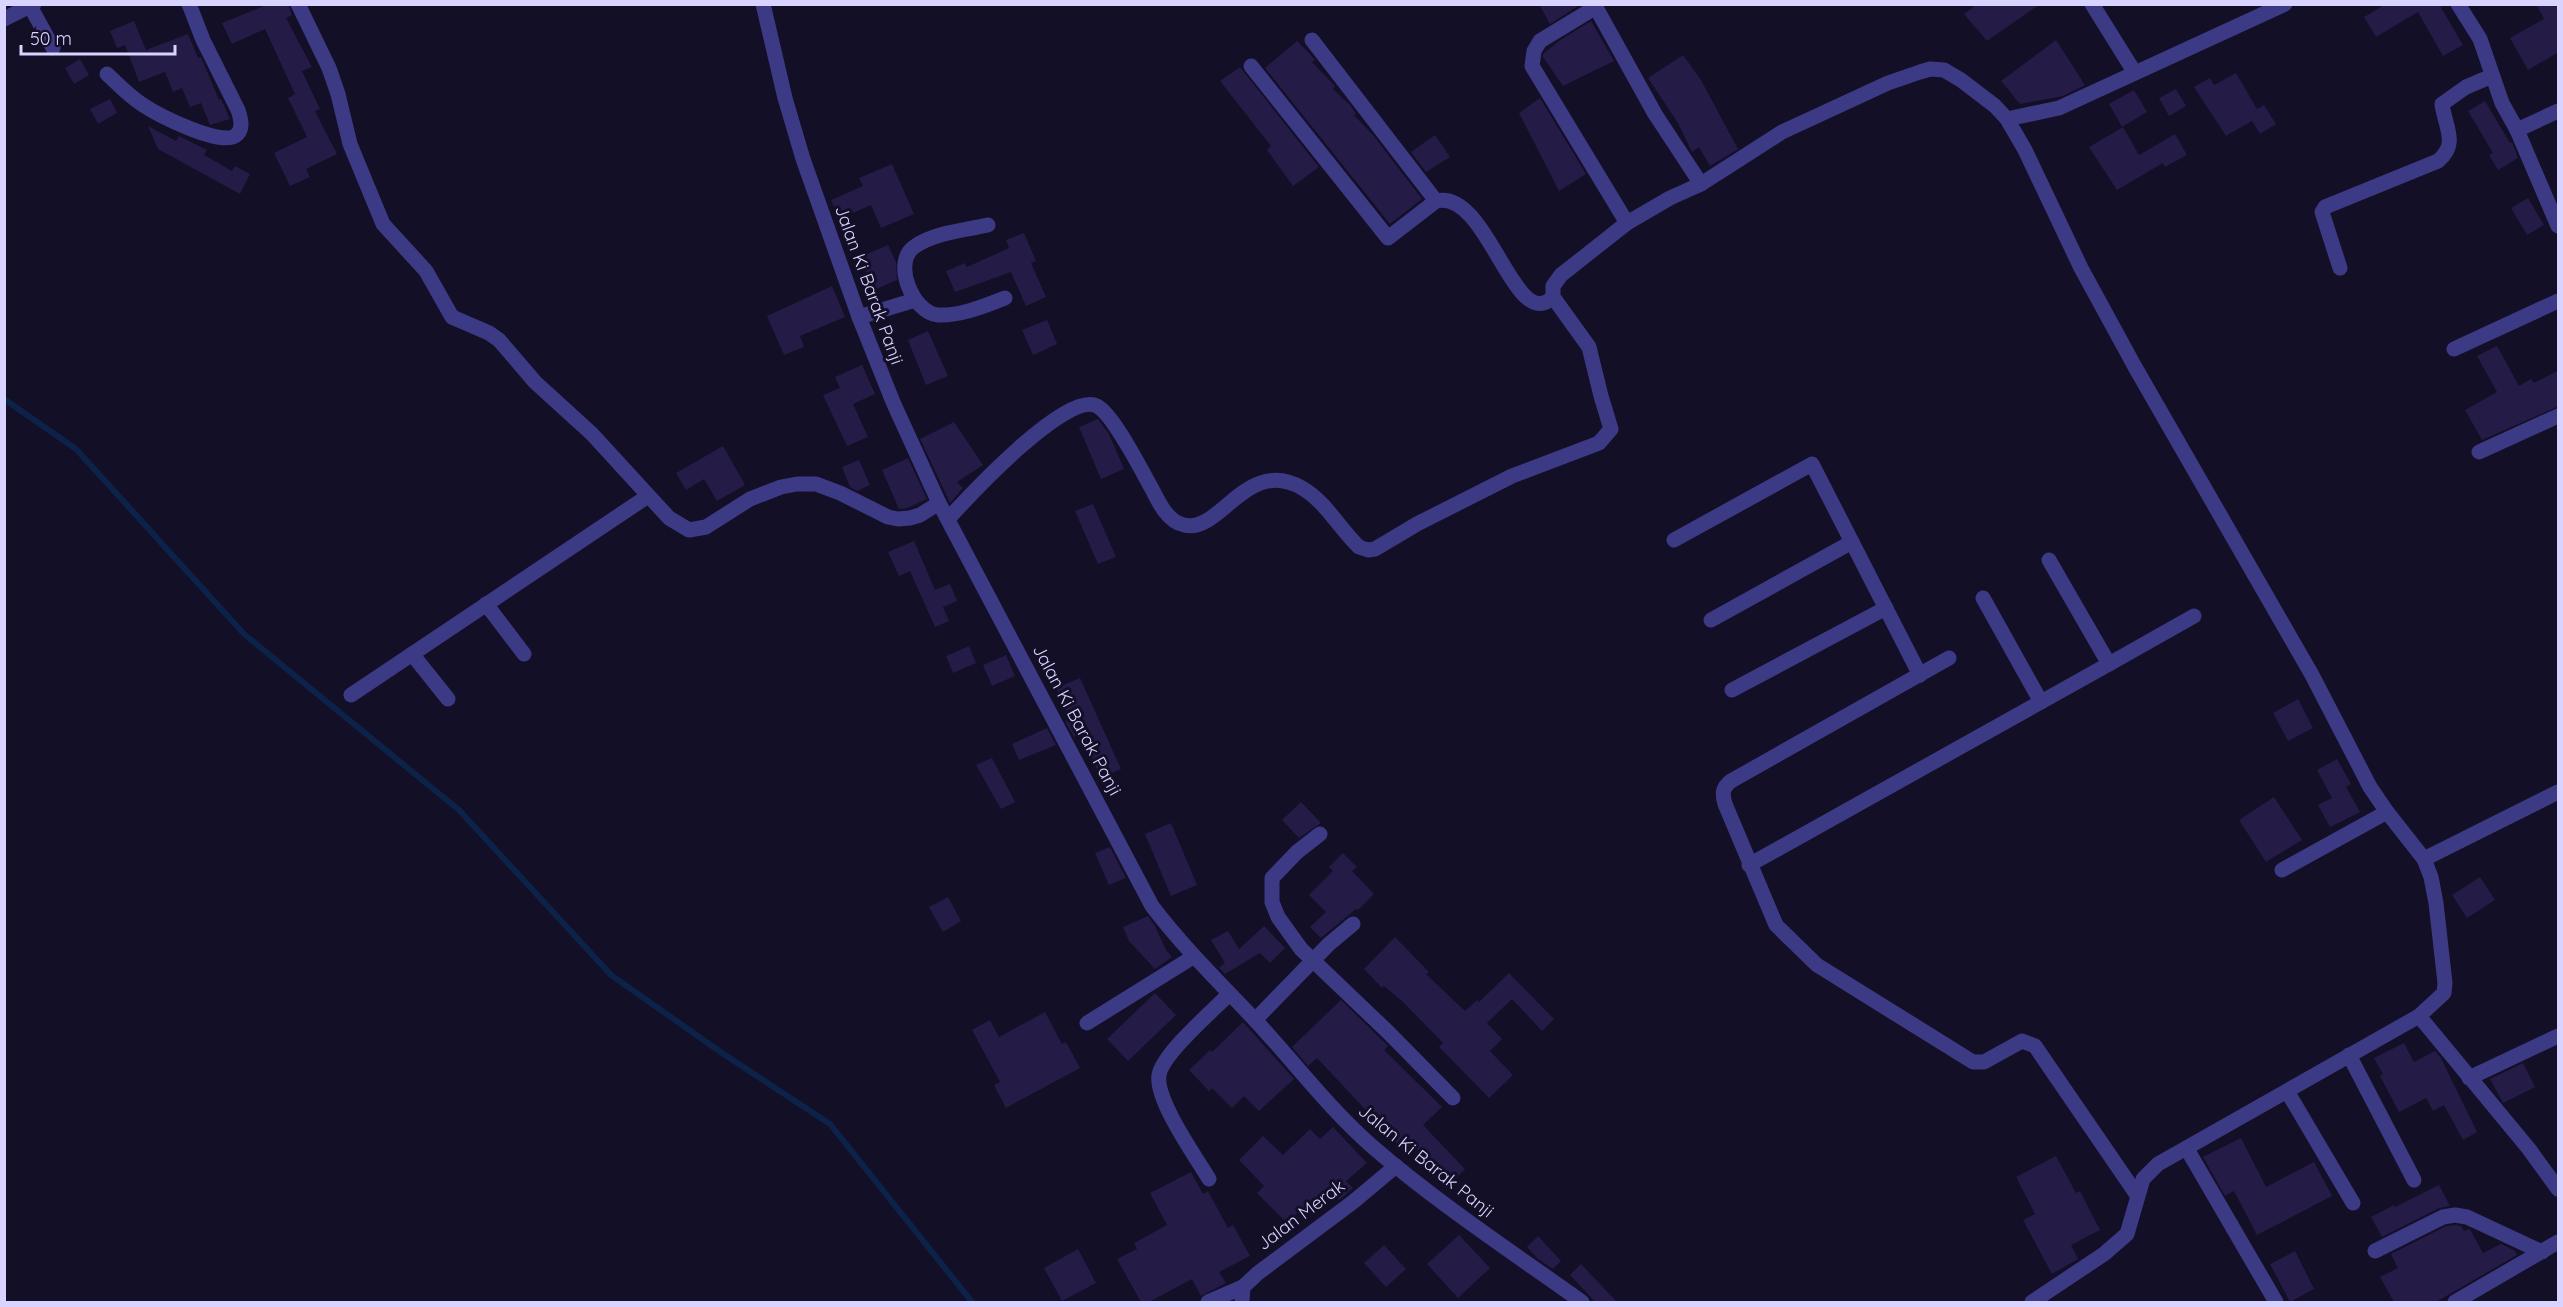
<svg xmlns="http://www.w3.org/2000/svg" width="2563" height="1307" viewBox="0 0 2563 1307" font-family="Quicksand,sans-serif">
  <rect width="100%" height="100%" fill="#130f26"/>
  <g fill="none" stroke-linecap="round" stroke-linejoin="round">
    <!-- stream -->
    <path stroke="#0c2248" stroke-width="6" d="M 4,399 L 76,449 L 244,634 L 459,810 L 611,975 L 722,1053 L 830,1124 L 972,1302"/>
  </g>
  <!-- building -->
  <g fill="#241b47">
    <path d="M 269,4 L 288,4 L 292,15 L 286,18 L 312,67 L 302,71 L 320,109 L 315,111 L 337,154 L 306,169 L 310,177 L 290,186 L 274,153 L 307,137 L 288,98 L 295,94 L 265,29 L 232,44 L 222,23 Z"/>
    <path d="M 1539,4 L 1581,4 L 1550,24 Z"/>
    <path d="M 1977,4 L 2040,4 L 1987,41 L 1964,14 Z"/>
    <path d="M 2386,4 L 2439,4 L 2463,45 L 2443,56 L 2418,12 L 2376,37 L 2364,17 Z"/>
    <path d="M 2536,4 L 2559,4 L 2559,52 L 2528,70 L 2510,38 L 2544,19 Z"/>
    <path d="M 134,21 L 146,50 L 188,34 L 198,58 L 201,57 L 219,100 L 221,99 L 230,119 L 210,125 L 201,103 L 190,107 L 182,88 L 173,92 L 165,72 L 139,82 L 125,45 L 117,48 L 110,31 Z"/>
    <path d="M 1591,21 L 1614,61 L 1563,86 L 1543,57 L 1543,54 L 1559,41 Z"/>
    <path d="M 2056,40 L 2085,85 L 2063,96 L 2020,104 L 2001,81 Z"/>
    <path d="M 1297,41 L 1310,54 L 1315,60 L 1312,62 L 1335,86 L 1333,89 L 1350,105 L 1356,114 L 1354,115 L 1373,135 L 1422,199 L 1390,224 L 1265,68 Z"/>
    <path d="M 1683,55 L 1701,80 L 1738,149 L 1710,166 L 1699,147 L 1692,152 L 1678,123 L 1648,78 Z"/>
    <path d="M 80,59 L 89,75 L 74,84 L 65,68 Z"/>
    <path d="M 1240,67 L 1319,167 L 1293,186 L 1267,150 L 1271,146 L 1220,81 Z"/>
    <path d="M 2236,73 L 2257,109 L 2264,105 L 2276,124 L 2260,134 L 2252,121 L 2226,136 L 2194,87 L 2210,78 L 2214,85 Z"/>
    <path d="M 2176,89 L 2186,106 L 2169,116 L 2159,98 Z"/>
    <path d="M 2134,90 L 2147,112 L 2122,127 L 2109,104 Z"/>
    <path d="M 1540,98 L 1586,174 L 1559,191 L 1519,113 Z"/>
    <path d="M 110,99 L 117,113 L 98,124 L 90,109 Z"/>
    <path d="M 2485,101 L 2510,143 L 2512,142 L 2518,158 L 2498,170 L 2489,155 L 2493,153 L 2468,111 Z"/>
    <path d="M 148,126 L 176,141 L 179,136 L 207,150 L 204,155 L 232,171 L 235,166 L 250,174 L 240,194 L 158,149 Z"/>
    <path d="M 2123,127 L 2139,155 L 2175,134 L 2187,155 L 2165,167 L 2163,163 L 2117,190 L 2089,147 Z"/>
    <path d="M 1435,135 L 1450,157 L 1426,172 L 1411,152 Z"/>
    <path d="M 892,164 L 914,214 L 881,228 L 871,205 L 839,219 L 831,200 L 863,186 L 859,178 Z"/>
    <path d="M 2528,198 L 2544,225 L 2527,235 L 2511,208 Z"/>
    <path d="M 1024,233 L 1036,261 L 1031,263 L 1046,297 L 1026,306 L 1011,272 L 955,292 L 946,271 L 965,263 L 967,267 L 1009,248 L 1006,240 Z"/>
    <path d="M 888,245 L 896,262 L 897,280 L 874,290 L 860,257 Z"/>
    <path d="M 832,286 L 845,317 L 800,336 L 804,347 L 784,355 L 767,316 Z"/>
    <path d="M 1047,320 L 1057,344 L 1033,355 L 1022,330 Z"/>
    <path d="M 928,331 L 948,376 L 926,385 L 908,340 Z"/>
    <path d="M 2497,346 L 2519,386 L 2531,379 L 2534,383 L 2559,370 L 2559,406 L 2482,440 L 2465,410 L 2497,392 L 2477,356 Z"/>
    <path d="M 862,365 L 875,394 L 853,404 L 868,437 L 847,446 L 823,395 L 840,388 L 835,377 Z"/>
    <path d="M 1098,419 L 1109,434 L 1124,469 L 1101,479 L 1079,427 Z"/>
    <path d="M 954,422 L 983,465 L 957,482 L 963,488 L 950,503 L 920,439 Z"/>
    <path d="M 723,446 L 745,485 L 717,501 L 704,479 L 686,490 L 676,473 Z"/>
    <path d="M 908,458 L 927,499 L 907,508 L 899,509 L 882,470 Z"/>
    <path d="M 859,460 L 870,485 L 857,491 L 850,487 L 842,467 Z"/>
    <path d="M 1093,504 L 1116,557 L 1098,564 L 1075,511 Z"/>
    <path d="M 914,541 L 935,590 L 950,584 L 957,601 L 943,607 L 949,621 L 935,627 L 910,571 L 899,576 L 888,552 Z"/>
    <path d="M 969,646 L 976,663 L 953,673 L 946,656 Z"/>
    <path d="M 1006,655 L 1015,676 L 992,686 L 983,665 Z"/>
    <path d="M 1080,678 L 1121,769 L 1101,778 L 1081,734 L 1074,737 L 1065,721 L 1070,719 L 1056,688 Z"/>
    <path d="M 2298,699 L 2313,728 L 2288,741 L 2273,713 Z"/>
    <path d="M 1047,728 L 1056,745 L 1019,760 L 1012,744 Z"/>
    <path d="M 992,758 L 1015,802 L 1001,809 L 976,765 Z"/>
    <path d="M 2337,759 L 2351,784 L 2346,787 L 2360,812 L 2330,827 L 2318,805 L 2332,798 L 2317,770 Z"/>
    <path d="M 2274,797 L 2302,840 L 2266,862 L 2239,820 Z"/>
    <path d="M 1301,802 L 1321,823 L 1299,838 L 1282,820 Z"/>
    <path d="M 1171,823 L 1197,885 L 1171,896 L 1145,834 Z"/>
    <path d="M 1110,847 L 1126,878 L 1109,885 L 1095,853 Z"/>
    <path d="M 1343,853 L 1357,867 L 1352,871 L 1374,894 L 1358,910 L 1356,909 L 1321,938 L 1310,927 L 1326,912 L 1309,895 L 1333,871 L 1329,867 Z"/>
    <path d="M 2480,877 L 2495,900 L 2467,918 L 2452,895 Z"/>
    <path d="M 948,897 L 961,921 L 943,932 L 929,907 Z"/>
    <path d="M 1148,916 L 1155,926 L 1166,950 L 1172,957 L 1155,969 L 1129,941 L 1123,927 Z"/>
    <path d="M 1264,926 L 1285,948 L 1270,963 L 1260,953 L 1225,974 L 1219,968 L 1225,963 L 1211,940 L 1228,931 L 1239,949 Z"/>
    <path d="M 1395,937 L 1429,972 L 1426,974 L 1465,1011 L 1477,1000 L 1479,1002 L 1509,973 L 1554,1019 L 1542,1031 L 1512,999 L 1487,1023 L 1502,1039 L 1490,1051 L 1513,1075 L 1489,1098 L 1439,1047 L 1443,1043 L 1403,1002 L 1384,986 L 1382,988 L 1364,969 Z"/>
    <path d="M 1155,993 L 1176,1015 L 1128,1061 L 1107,1039 Z"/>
    <path d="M 1341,1000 L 1388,1046 L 1384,1050 L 1442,1107 L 1423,1125 L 1465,1169 L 1451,1183 L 1416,1148 L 1409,1156 L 1317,1058 L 1308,1066 L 1292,1047 Z"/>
    <path d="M 1045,1012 L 1062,1044 L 1066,1042 L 1080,1068 L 1006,1108 L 994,1085 L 1000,1082 L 972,1030 L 990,1020 L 999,1037 Z"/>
    <path d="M 1243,1022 L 1294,1079 L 1259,1111 L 1244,1096 L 1232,1108 L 1212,1088 L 1209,1091 L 1189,1070 L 1210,1050 L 1212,1052 Z"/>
    <path d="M 2404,1043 L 2414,1062 L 2435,1051 L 2441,1058 L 2477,1132 L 2463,1140 L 2444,1105 L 2433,1111 L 2426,1098 L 2399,1112 L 2380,1076 L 2383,1074 L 2374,1058 Z"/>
    <path d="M 2523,1063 L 2535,1087 L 2503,1103 L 2490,1079 Z"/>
    <path d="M 1333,1127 L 1367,1163 L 1346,1181 L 1353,1188 L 1339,1200 L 1329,1189 L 1301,1216 L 1297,1213 L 1287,1223 L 1257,1193 L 1264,1186 L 1239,1160 L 1263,1136 L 1283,1155 L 1310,1129 L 1320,1139 Z"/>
    <path d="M 2241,1138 L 2266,1187 L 2314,1162 L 2332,1196 L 2257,1235 L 2234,1191 L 2225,1196 L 2203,1157 Z"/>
    <path d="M 2056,1156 L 2076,1193 L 2080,1191 L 2100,1230 L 2071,1245 L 2078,1259 L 2052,1274 L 2023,1220 L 2035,1214 L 2016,1177 Z"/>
    <path d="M 1191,1172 L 1203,1194 L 1208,1191 L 1228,1228 L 1233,1225 L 1250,1256 L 1219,1272 L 1226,1283 L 1201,1296 L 1192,1279 L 1149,1302 L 1141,1302 L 1117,1259 L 1137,1249 L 1134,1243 L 1167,1225 L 1150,1193 Z"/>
    <path d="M 2439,1185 L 2450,1206 L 2439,1208 L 2382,1237 L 2371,1217 L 2394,1205 L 2395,1207 Z"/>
    <path d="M 2455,1225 L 2461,1226 L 2464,1231 L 2470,1229 L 2483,1253 L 2501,1244 L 2514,1250 L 2517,1255 L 2436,1302 L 2394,1302 L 2380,1277 L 2398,1268 L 2391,1254 L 2446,1226 Z"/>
    <path d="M 1459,1235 L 1490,1268 L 1458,1298 L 1427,1264 Z"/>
    <path d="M 1538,1236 L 1561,1261 L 1553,1269 L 1538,1259 L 1527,1247 Z"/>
    <path d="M 1384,1245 L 1406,1269 L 1386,1287 L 1364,1263 Z"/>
    <path d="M 1078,1249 L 1096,1283 L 1062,1301 L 1044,1268 Z"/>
    <path d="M 2295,1251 L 2314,1289 L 2290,1302 L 2270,1264 Z"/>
    <path d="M 1581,1264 L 1617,1302 L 1595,1302 L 1587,1293 L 1570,1275 Z"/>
  </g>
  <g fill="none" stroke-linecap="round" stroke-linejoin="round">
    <!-- minor -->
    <g stroke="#3d3a85" stroke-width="15">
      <path d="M 29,4 L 53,48"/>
      <path d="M 298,4 L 329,68 L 338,94 L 350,144 L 383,224 L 426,271 L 452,317 L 489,333 L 499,340 L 535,382 L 592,434 L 669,518 L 689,530 L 706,527 L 750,499 L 781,487 L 797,484 L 816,484 L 840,493 L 888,517 L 898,519 L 910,518 L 920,515 L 939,503"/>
      <path d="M 763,4 L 785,98 L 803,159 L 859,317 L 893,402 L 939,503 L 1152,906 C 1184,948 1220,983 1256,1021 C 1295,1063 1330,1110 1374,1148 C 1439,1204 1512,1252 1582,1302"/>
      <path d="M 1594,4 L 1655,114 L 1701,184"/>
      <path d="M 2092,4 L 2135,73"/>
      <path d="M 2458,4 L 2480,39 L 2502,103 L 2517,130 L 2558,226"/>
      <path d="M 1596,7 L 1540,41 L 1534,51 L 1532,66 L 1627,223"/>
      <path d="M 4,19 L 34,4"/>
      <path d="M 1312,40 L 1436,201"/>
      <path d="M 1251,66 L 1388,238 L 1436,201 C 1488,188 1514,336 1553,297"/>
      <path d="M 107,74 C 119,85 129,96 143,105 C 158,115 219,146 235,136 C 244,130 241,119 238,110 L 203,40 L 189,4"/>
      <path d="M 2007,119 L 2059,108 L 2285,4"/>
      <path d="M 2517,130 L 2558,111"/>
      <path d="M 988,225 C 965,230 933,233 914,247 C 892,263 913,313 938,315 C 961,316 984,306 1005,298"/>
      <path d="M 2340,268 L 2322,212 L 2325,207 L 2438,161 C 2459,144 2445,127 2442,104 L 2466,87 L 2492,76"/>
      <path d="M 859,317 L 915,300"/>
      <path d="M 2454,349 L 2558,301"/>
      <path d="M 2479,452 L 2558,416"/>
      <path d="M 949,518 C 969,496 1067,390 1097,406 C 1114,415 1141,470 1152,489 C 1159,503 1168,522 1184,525 C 1221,534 1246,456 1302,488 C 1325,501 1340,529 1359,547 L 1368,550 L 1375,549 L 1417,524 L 1512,476 L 1599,443 L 1611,429 L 1601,396 L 1589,347 L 1553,297 L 1553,286 L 1561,275 L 1627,223 L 1670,198 L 1701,184 L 1782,132 L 1888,83 L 1920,72 L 1930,69 L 1944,70 L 1961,80 L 1995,106 L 2007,119 L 2025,150 L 2081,268 L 2135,367 L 2312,675 L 2370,787 L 2387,812 L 2424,859 L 2431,877 L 2436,903 L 2445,983 L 2444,993 L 2419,1016 L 2158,1164 L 2143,1179 L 2127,1234 L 2104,1254 L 2032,1302"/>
      <path d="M 1674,540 L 1812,464 L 1920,675"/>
      <path d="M 1983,598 L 2041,702"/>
      <path d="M 486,604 L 524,654"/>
      <path d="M 1711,620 L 1852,542"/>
      <path d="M 412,654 L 448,699"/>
      <path d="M 1949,658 L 1731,781 C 1722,788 1722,794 1725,804 L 1776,925 L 1817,965 L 1973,1062 L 1984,1062 L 2022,1041 L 2035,1046 L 2137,1195"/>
      <path d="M 2109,664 L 2194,616"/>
      <path d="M 1732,690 L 1886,608"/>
      <path d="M 351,695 L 648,496"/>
      <path d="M 1320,834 L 1297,852 L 1272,878 L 1272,902 L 1278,917 L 1301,949 L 1389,1033 L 1453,1098"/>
      <path d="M 2424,859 L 2558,792"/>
      <path d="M 1749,865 L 2109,664 L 2049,560"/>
      <path d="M 2282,870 L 2387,812"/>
      <path d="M 2419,1016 L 2529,1149 L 2558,1189"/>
      <path d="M 1255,1020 L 1329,944 L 1353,924"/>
      <path d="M 1087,1023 L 1193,957"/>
      <path d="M 2349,1055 L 2414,1180"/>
      <path d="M 2469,1078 L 2558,1036"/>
      <path d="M 2287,1091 L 2353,1203"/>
      <path d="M 2187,1149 L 2276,1302"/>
      <path d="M 1209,1179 C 1196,1157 1155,1100 1159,1075 C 1163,1053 1213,1011 1229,994"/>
      <path d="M 2375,1251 L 2443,1217 L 2455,1215 L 2467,1217 L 2542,1252"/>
      <path d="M 1208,1302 L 1243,1287"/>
      <path d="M 1242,1302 L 1243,1287 L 1258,1273 L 1353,1202 L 1396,1166"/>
      <path d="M 2455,1302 L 2558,1242"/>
    </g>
  </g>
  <g text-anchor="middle" stroke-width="6" stroke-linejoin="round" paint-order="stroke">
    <!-- street labels -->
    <g font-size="18" fill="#d9d4ff" stroke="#130f26">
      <text transform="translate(869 285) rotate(70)" y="6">Jalan Ki Barak Panji</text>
      <text transform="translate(1077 720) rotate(62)" y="6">Jalan Ki Barak Panji</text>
      <text transform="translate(1426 1161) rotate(39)" y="6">Jalan Ki Barak Panji</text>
      <text transform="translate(1301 1215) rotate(-37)" y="6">Jalan Merak</text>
    </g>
  </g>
  <!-- border -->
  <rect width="2563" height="1307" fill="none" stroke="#d9d4ff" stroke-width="12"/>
  <!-- scale -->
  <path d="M21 45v9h154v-9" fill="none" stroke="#d9d4ff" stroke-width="3"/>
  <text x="30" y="45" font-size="18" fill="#d9d4ff" stroke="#130f26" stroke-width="4.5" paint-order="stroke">50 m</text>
</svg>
